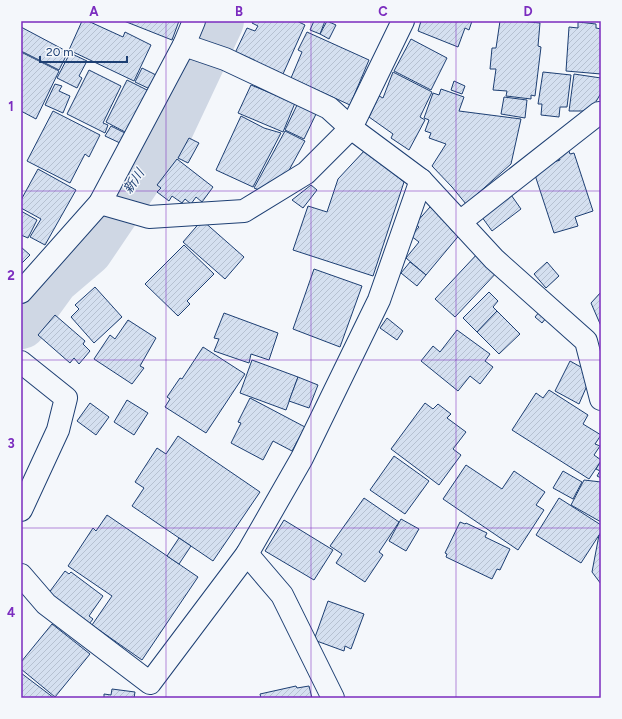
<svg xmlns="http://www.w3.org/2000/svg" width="622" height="719" viewBox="0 0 622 719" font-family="Figtree,'Noto Sans JP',sans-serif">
  <defs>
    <pattern id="building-hatch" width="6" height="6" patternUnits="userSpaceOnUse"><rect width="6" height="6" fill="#d5e0f0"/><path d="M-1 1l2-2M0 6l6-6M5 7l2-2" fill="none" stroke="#b6c1d1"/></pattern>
  </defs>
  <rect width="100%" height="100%" fill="#f4f7fb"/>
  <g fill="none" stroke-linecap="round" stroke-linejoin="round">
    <!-- river -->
    <path stroke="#cfd7e4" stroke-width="52" d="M 21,323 L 53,279 L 87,250 L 164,136 L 218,21"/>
  </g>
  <!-- building -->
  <g fill="url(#building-hatch)" stroke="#1d3f73">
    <path d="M 82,21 L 88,21 L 123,37 L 125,32 L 151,45 L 134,81 L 69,50 Z"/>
    <path d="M 124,21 L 179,21 L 172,40 Z"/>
    <path d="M 253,21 L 297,21 L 305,25 L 283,74 L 235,53 L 247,28 L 255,31 L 258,26 L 252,23 Z"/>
    <path d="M 314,21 L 325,21 L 320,34 L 310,30 Z"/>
    <path d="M 327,21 L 336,25 L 329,39 L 320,34 Z"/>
    <path d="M 421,21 L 472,21 L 469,30 L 465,28 L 458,47 L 418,31 Z"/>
    <path d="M 500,21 L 519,21 L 540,23 L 538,46 L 541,47 L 535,96 L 531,95 L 531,99 L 506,96 L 507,91 L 493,90 L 496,69 L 490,69 L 492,48 L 496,48 Z"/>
    <path d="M 578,22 L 596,24 L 596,28 L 601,29 L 601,74 L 566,71 L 569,27 L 578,28 Z"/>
    <path d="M 21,27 L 68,52 L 59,70 L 21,51 Z"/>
    <path d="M 307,32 L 369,60 L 350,105 L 291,78 L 302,52 L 298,50 Z"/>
    <path d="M 411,39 L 447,58 L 431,90 L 394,71 Z"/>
    <path d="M 21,52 L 59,71 L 36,119 L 21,111 Z"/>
    <path d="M 70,53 L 87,61 L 79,76 L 82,78 L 77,88 L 57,78 Z"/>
    <path d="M 142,68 L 158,76 L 152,90 L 135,82 Z"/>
    <path d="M 89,70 L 121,86 L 103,123 L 108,125 L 105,133 L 67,114 Z"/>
    <path d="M 393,72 L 432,92 L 420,117 L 425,120 L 409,150 L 391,138 L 393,134 L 369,117 L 379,96 L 383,98 Z"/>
    <path d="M 543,72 L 571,75 L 567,107 L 560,107 L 559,117 L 541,115 L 542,104 L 538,104 Z"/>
    <path d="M 574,74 L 601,78 L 601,93 L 594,105 L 583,111 L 569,111 Z"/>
    <path d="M 127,80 L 149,91 L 127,133 L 106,122 Z"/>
    <path d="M 454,81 L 465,86 L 462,94 L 451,90 Z"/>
    <path d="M 55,84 L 62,86 L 59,91 L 70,96 L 63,113 L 45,105 Z"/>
    <path d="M 251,85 L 295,103 L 283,132 L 238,113 Z"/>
    <path d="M 441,89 L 464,97 L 459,111 L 521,119 L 511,164 L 466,204 L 452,187 L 432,166 L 446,144 L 429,138 L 431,133 L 425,131 L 429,120 L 424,118 L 433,93 L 439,95 Z"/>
    <path d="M 504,97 L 527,100 L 525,118 L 501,114 Z"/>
    <path d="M 298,103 L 317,112 L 304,139 L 285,130 Z"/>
    <path d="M 53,111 L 100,135 L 89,157 L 85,154 L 70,183 L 27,161 Z"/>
    <path d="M 241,116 L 264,128 L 281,133 L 253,187 L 216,170 Z"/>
    <path d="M 111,126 L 125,133 L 120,143 L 105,136 Z"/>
    <path d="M 285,131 L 305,141 L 282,183 L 262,191 L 254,188 Z"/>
    <path d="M 189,138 L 199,143 L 188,163 L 178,158 Z"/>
    <path d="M 567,146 L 570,154 L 574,153 L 593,211 L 575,217 L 578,226 L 554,233 L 533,169 L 560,160 L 556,149 Z"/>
    <path d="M 365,150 L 404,182 L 373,276 L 293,250 L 308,206 L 327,212 L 338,179 Z"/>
    <path d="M 177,159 L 213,187 L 202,202 L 196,197 L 191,204 L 185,199 L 182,203 L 172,196 L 169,201 L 157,192 L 161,188 L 157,185 Z"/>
    <path d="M 38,169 L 76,190 L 45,245 L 30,237 L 41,219 L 21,208 L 21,200 Z"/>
    <path d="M 311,185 L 317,190 L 303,208 L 292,200 Z"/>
    <path d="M 509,192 L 521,209 L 492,231 L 479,213 Z"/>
    <path d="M 430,207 L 461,233 L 426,275 L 406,258 L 419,242 L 411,236 L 419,227 L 415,224 Z"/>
    <path d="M 21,211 L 37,220 L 28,238 L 21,235 Z"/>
    <path d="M 202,220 L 244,257 L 225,279 L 183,242 Z"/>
    <path d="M 184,245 L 214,274 L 187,301 L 190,304 L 178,316 L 145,284 Z"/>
    <path d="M 21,247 L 30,255 L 21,264 Z"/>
    <path d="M 479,252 L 499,270 L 455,317 L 435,299 Z"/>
    <path d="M 410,262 L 426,275 L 417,286 L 401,273 Z"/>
    <path d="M 547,262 L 559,276 L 546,288 L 534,274 Z"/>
    <path d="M 314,269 L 362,286 L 340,347 L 293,329 Z"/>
    <path d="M 95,287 L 122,317 L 94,343 L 71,317 L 79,309 L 75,305 Z"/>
    <path d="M 489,292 L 498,301 L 493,307 L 497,311 L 477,332 L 463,318 Z"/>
    <path d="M 601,292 L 601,326 L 591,303 Z"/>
    <path d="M 497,311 L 520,334 L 499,354 L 477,332 Z"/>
    <path d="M 540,311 L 547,317 L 542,323 L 535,317 Z"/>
    <path d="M 224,313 L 278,333 L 269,360 L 251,354 L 249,363 L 214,351 L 219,339 L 214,338 Z"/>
    <path d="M 55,315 L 85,341 L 83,344 L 90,351 L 79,364 L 74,358 L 70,363 L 38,335 Z"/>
    <path d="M 387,318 L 403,331 L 397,340 L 380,328 Z"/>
    <path d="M 128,320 L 156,338 L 140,366 L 144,368 L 132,384 L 94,359 L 110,335 L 115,339 Z"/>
    <path d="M 457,330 L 490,354 L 485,361 L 493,367 L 480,384 L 470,376 L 458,391 L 421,361 L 433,346 L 440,352 Z"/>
    <path d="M 203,347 L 245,374 L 206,433 L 165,407 L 170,399 L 167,397 L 180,378 L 182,379 Z"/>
    <path d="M 252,360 L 298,377 L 286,410 L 240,393 Z"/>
    <path d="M 570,361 L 588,371 L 589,381 L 579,404 L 555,391 Z"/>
    <path d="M 298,377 L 318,385 L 309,408 L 289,401 Z"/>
    <path d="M 549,390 L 588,415 L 583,424 L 601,435 L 595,444 L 600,446 L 594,455 L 601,460 L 601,461 L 589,479 L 512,430 L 536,393 L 543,398 Z"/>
    <path d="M 250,398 L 305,427 L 292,451 L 273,441 L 263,460 L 231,443 L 241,423 L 238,422 Z"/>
    <path d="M 127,400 L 148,413 L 134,435 L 114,422 Z"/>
    <path d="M 90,403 L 109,417 L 96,435 L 77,421 Z"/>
    <path d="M 425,403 L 433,409 L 438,404 L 451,414 L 447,418 L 466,432 L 453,449 L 461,455 L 439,485 L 391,449 Z"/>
    <path d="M 178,436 L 260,492 L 213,561 L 132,506 L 144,488 L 135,482 L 157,448 L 166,454 Z"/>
    <path d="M 394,456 L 429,481 L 405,514 L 370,490 Z"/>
    <path d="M 601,461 L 601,478 L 597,476 L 600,471 L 596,469 Z"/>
    <path d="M 466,465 L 502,489 L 514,471 L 545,492 L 536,505 L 544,510 L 518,550 L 443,499 Z"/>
    <path d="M 563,471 L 582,482 L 573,499 L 553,488 Z"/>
    <path d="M 584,480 L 601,482 L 601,522 L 571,505 Z"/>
    <path d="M 364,498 L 399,522 L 379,552 L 383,555 L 365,582 L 336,563 L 342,554 L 330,546 Z"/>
    <path d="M 559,498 L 601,525 L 601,532 L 581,563 L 536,535 Z"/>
    <path d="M 107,515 L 198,577 L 142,660 L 92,625 L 112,596 L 68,566 L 93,528 L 96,531 Z"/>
    <path d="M 401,519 L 419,529 L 406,551 L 389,541 Z"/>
    <path d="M 284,520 L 333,550 L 314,580 L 265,551 Z"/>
    <path d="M 460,522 L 465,524 L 466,523 L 487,533 L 485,537 L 510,549 L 500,570 L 497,569 L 492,579 L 446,557 L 447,554 L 445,553 Z"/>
    <path d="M 599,535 L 601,535 L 601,584 L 592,572 Z"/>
    <path d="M 179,538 L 191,546 L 179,564 L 167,556 Z"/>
    <path d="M 65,571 L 69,574 L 71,572 L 103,596 L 89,616 L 93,619 L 89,624 L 48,594 Z"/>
    <path d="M 328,601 L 364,614 L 351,649 L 345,646 L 344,651 L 314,640 Z"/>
    <path d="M 52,624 L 90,654 L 55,697 L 21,669 L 21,662 Z"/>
    <path d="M 21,673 L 54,698 L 21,698 Z"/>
    <path d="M 296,686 L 297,688 L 309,686 L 312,698 L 261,698 L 260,694 Z"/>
    <path d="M 112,689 L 135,692 L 134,698 L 104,698 L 104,694 L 111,695 Z"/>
  </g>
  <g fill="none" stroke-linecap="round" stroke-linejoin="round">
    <!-- minor casing -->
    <g stroke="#1d3f73" stroke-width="24">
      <g id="minor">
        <path d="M 184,45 L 225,59 L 329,108 L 351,128 L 421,180 L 494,259 L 586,341 L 601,399"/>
        <path d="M 100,203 L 149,217 L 244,211 L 306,173 L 351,128 L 403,21"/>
        <path d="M 460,222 L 599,113 L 601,113"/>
        <path d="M 21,292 L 100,203 L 184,45 L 194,21"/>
        <path d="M 21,362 L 66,398 L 58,430 L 21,510"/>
        <path d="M 247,554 L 282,595 L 333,698"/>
        <path d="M 21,575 L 46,604 L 150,683 L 247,554 L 302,458 L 379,300 L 421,180"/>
      </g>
    </g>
    <!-- minor -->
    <use href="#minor" stroke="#f4f7fb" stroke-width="22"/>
  </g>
  <!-- grid -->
  <path fill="none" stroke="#7b2cbf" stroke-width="1" stroke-opacity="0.55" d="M 166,21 L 166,698M 311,21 L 311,698M 456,21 L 456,698M 21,191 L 601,191M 21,360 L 601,360M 21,528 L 601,528"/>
  <g text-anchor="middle" stroke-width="3" stroke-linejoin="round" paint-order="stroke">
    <!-- water labels -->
    <g font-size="13" font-style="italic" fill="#1d3f73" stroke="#f4f7fb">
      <text transform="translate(133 181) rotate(-56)" y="5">新川</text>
    </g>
  </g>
  <!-- border -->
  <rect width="622" height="719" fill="none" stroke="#f4f7fb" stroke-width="44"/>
  <!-- scale -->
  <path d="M40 56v6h87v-6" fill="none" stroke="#1d3f73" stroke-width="2"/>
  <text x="46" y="56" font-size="12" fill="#1d3f73" stroke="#f4f7fb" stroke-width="3" paint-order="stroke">20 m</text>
  <rect x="22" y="22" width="578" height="675" fill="none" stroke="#7b2cbf" stroke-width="1.5"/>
  <g font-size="13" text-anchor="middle" font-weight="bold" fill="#7b2cbf">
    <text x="94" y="16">A</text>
    <text x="239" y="16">B</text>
    <text x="383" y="16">C</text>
    <text x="528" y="16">D</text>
    <text x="11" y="111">1</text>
    <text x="11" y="280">2</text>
    <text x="11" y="448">3</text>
    <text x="11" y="617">4</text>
  </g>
</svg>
